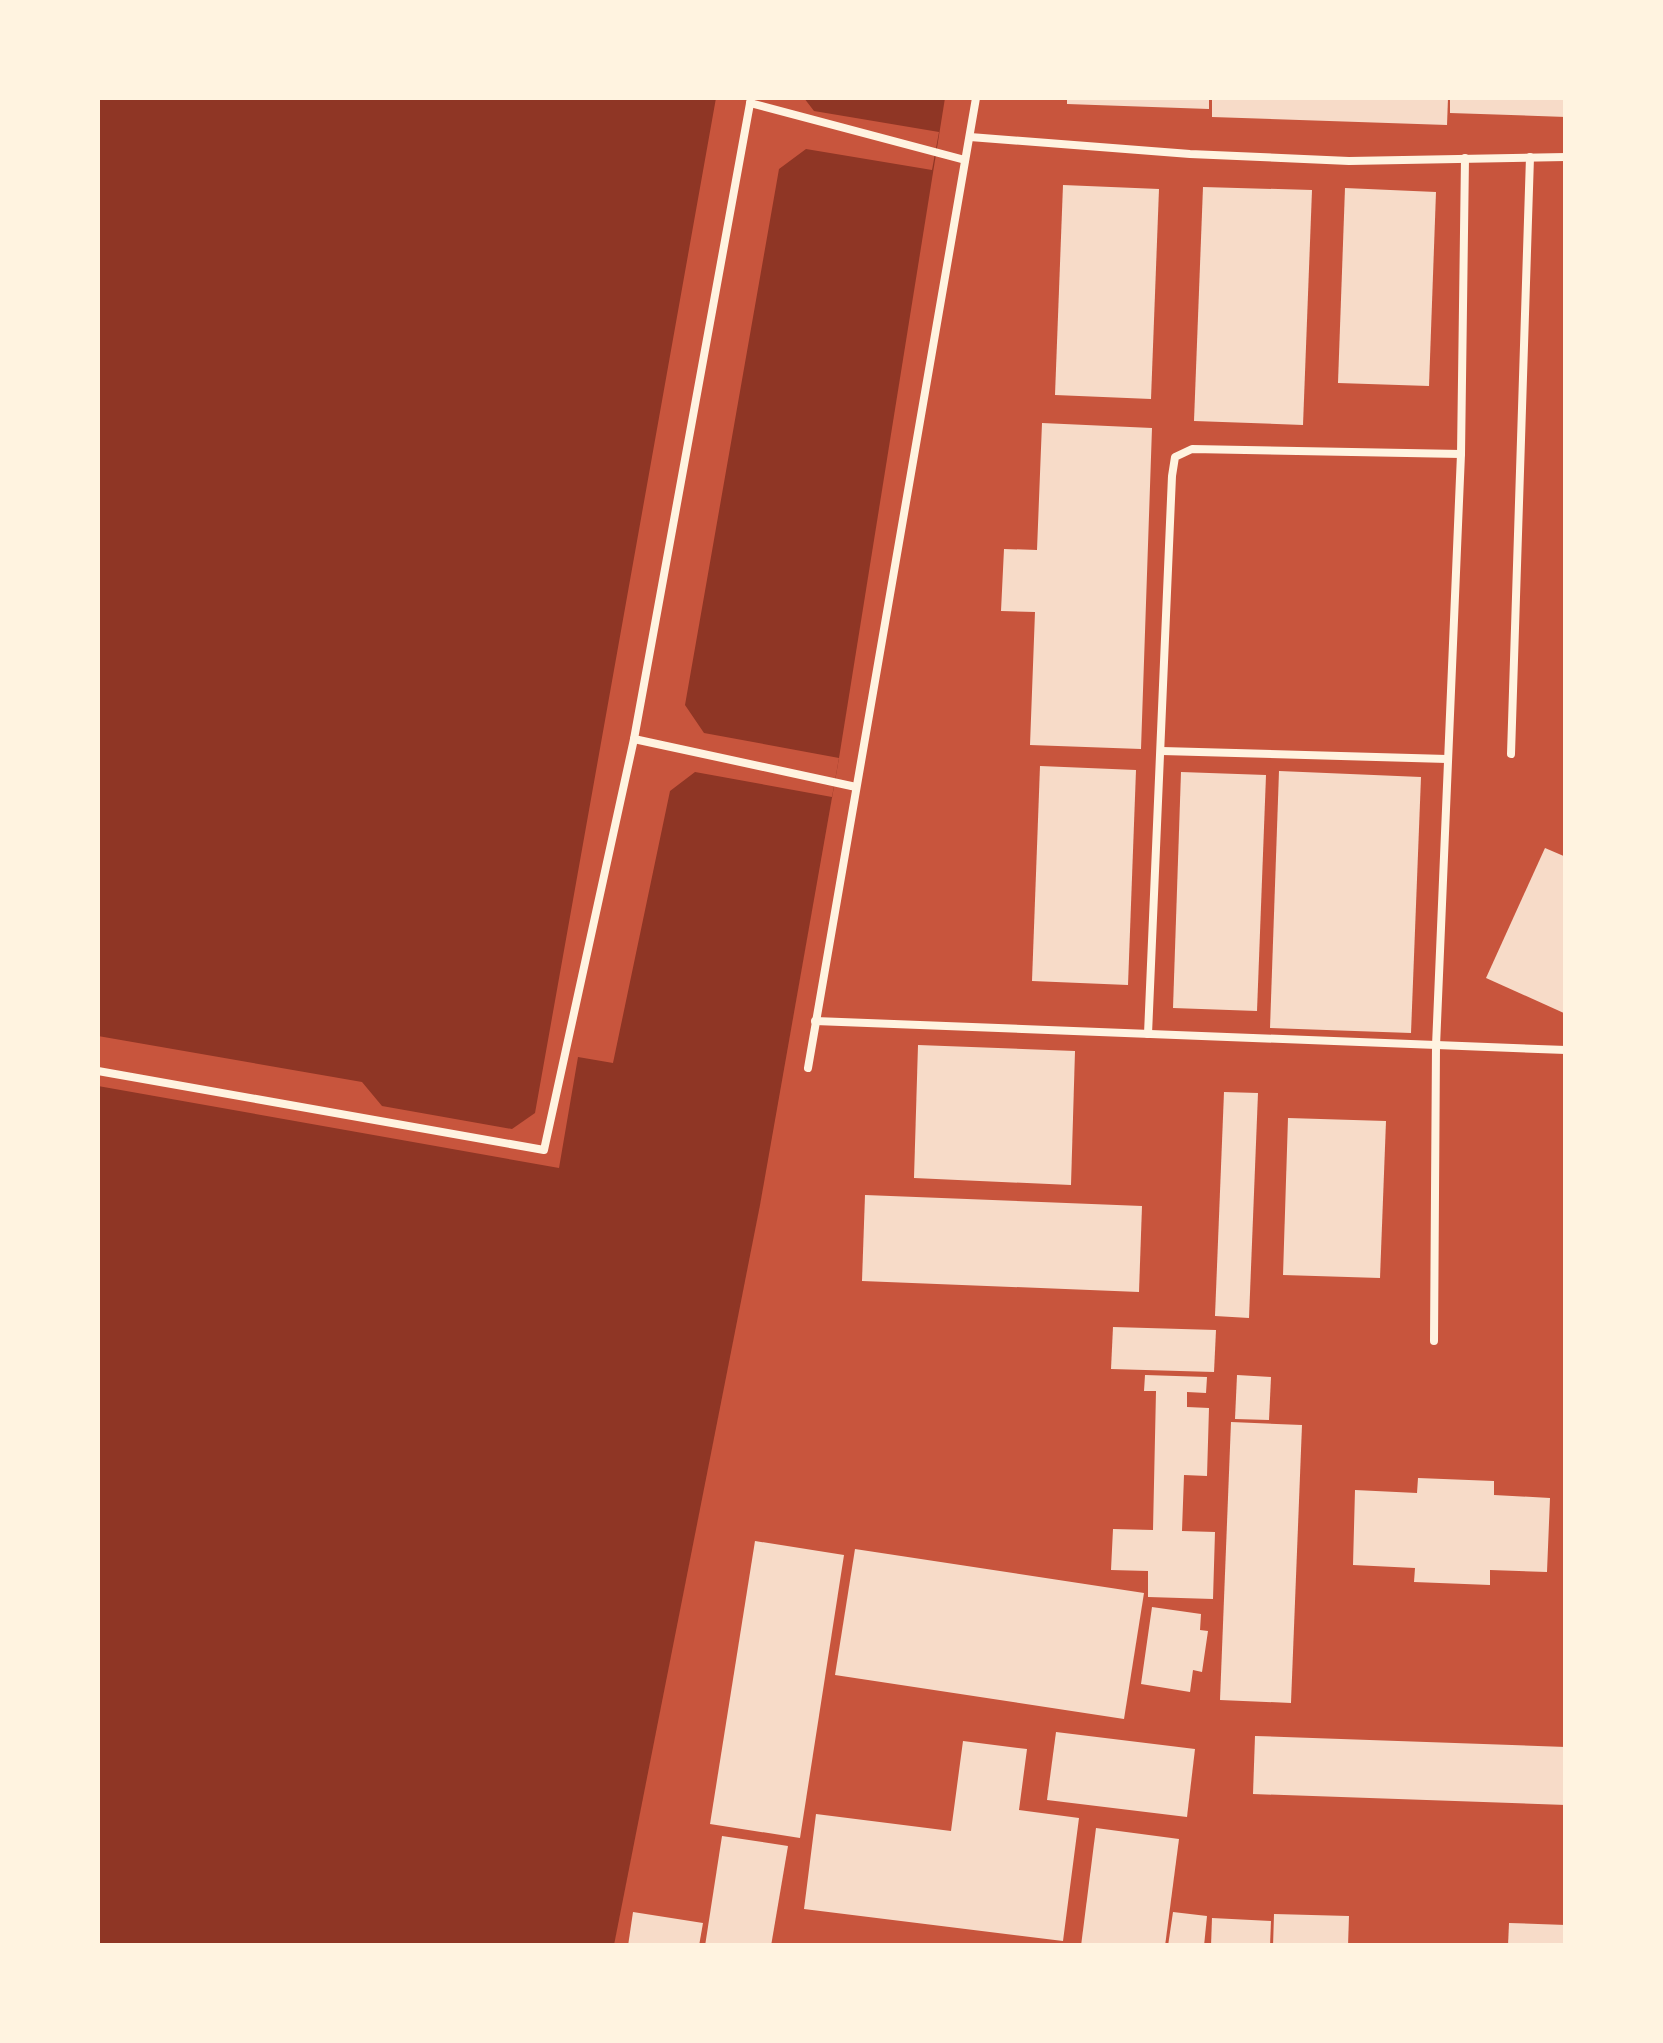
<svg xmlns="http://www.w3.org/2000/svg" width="1663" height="2043" viewBox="0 0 1663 2043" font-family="Roboto,sans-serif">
  <rect width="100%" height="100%" fill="#c8553d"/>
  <!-- water -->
  <path fill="#8f3625" d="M 98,98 L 945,98 L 839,758 L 760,1205 L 614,1945 L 98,1945 Z"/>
  <!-- pier -->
  <path fill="#c8553d" d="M 716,98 L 804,98 L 814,111 L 939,132 L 932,170 L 806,149 L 779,169 L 685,705 L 704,733 L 839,758 L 832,797 L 695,772 L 670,791 L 613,1063 L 578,1057 L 559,1168 L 98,1086 L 98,1036 L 362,1082 L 382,1106 L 512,1129 L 535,1113 Z"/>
  <!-- building -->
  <g fill="#f7dbc8">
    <path d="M 1067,98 L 1209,98 L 1209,109 L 1067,104 Z"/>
    <path d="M 1212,98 L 1448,98 L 1447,125 L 1212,117 Z"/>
    <path d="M 1450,98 L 1566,98 L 1566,117 L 1450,113 Z"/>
    <path d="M 1063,185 L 1159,189 L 1151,399 L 1055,395 Z"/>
    <path d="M 1203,187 L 1312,190 L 1303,425 L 1194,421 Z"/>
    <path d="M 1345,188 L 1436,192 L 1429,386 L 1338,383 Z"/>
    <path d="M 1042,423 L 1152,428 L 1141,749 L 1030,745 L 1035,612 L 1001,611 L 1004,549 L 1037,550 Z"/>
    <path d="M 1040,766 L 1136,770 L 1128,985 L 1032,981 Z"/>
    <path d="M 1279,771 L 1421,777 L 1411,1033 L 1270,1028 Z"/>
    <path d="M 1181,772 L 1266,775 L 1257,1011 L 1173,1008 Z"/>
    <path d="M 1545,848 L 1566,857 L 1566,1014 L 1486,978 Z"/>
    <path d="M 918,1045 L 1075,1051 L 1071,1185 L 914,1178 Z"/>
    <path d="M 1224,1092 L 1258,1093 L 1249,1318 L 1215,1316 Z"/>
    <path d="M 1288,1118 L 1386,1121 L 1380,1278 L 1283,1275 Z"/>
    <path d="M 865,1195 L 1142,1206 L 1139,1292 L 862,1281 Z"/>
    <path d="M 1113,1327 L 1216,1330 L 1214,1372 L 1111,1369 Z"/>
    <path d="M 1145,1375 L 1207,1377 L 1206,1393 L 1187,1392 L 1187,1407 L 1209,1408 L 1207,1476 L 1184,1475 L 1182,1531 L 1215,1532 L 1213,1599 L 1148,1597 L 1148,1571 L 1111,1570 L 1113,1529 L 1153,1530 L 1156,1391 L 1144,1391 Z"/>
    <path d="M 1237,1375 L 1271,1377 L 1269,1420 L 1235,1419 Z"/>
    <path d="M 1231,1422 L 1302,1425 L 1291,1703 L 1220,1700 Z"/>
    <path d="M 1418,1478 L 1494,1481 L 1494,1495 L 1550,1498 L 1547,1572 L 1490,1570 L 1490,1585 L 1414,1582 L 1415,1568 L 1353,1565 L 1355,1490 L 1417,1493 Z"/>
    <path d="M 755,1541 L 844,1555 L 800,1838 L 710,1824 Z"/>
    <path d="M 855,1549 L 1144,1593 L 1124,1719 L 835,1675 Z"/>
    <path d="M 1152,1607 L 1201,1614 L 1200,1630 L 1208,1631 L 1202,1672 L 1193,1670 L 1190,1692 L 1141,1684 Z"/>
    <path d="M 1056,1732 L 1195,1749 L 1187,1817 L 1047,1800 Z"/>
    <path d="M 1255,1736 L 1566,1747 L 1566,1805 L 1253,1794 Z"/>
    <path d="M 963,1741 L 1027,1749 L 1019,1810 L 1079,1818 L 1063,1941 L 804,1909 L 816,1814 L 951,1831 Z"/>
    <path d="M 1096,1828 L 1179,1839 L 1165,1946 L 1081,1946 Z"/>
    <path d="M 722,1836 L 788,1846 L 771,1946 L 705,1946 Z"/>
    <path d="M 633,1912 L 703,1923 L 699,1946 L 628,1946 Z"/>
    <path d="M 1173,1912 L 1207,1916 L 1204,1946 L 1168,1946 Z"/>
    <path d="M 1274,1914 L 1349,1916 L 1348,1946 L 1273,1946 Z"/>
    <path d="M 1212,1918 L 1271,1921 L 1270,1946 L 1211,1946 Z"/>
    <path d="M 1509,1923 L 1566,1925 L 1566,1946 L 1508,1946 Z"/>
  </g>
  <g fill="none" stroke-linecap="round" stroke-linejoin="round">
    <!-- service -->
    <g stroke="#fff3e0" stroke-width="8">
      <path d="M 750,103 L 965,160"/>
      <path d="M 970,137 L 1190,154 L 1349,161 L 1566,157"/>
      <path d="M 634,739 L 856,787"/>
      <path d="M 1162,751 L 1447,759"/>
      <path d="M 1511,754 L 1530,157"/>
      <path d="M 815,1021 L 1566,1050"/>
      <path d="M 1148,1034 L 1172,476 L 1175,457 L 1192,449 L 1461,454"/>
      <path d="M 808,1068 L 976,98"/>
      <path d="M 98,1071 L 544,1150 L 634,739 L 751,98"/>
      <path d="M 1434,1341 L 1436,1046 L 1461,454 L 1465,158"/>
    </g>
  </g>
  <!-- border -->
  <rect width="1663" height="2043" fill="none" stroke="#fff3e0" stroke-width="200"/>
</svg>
